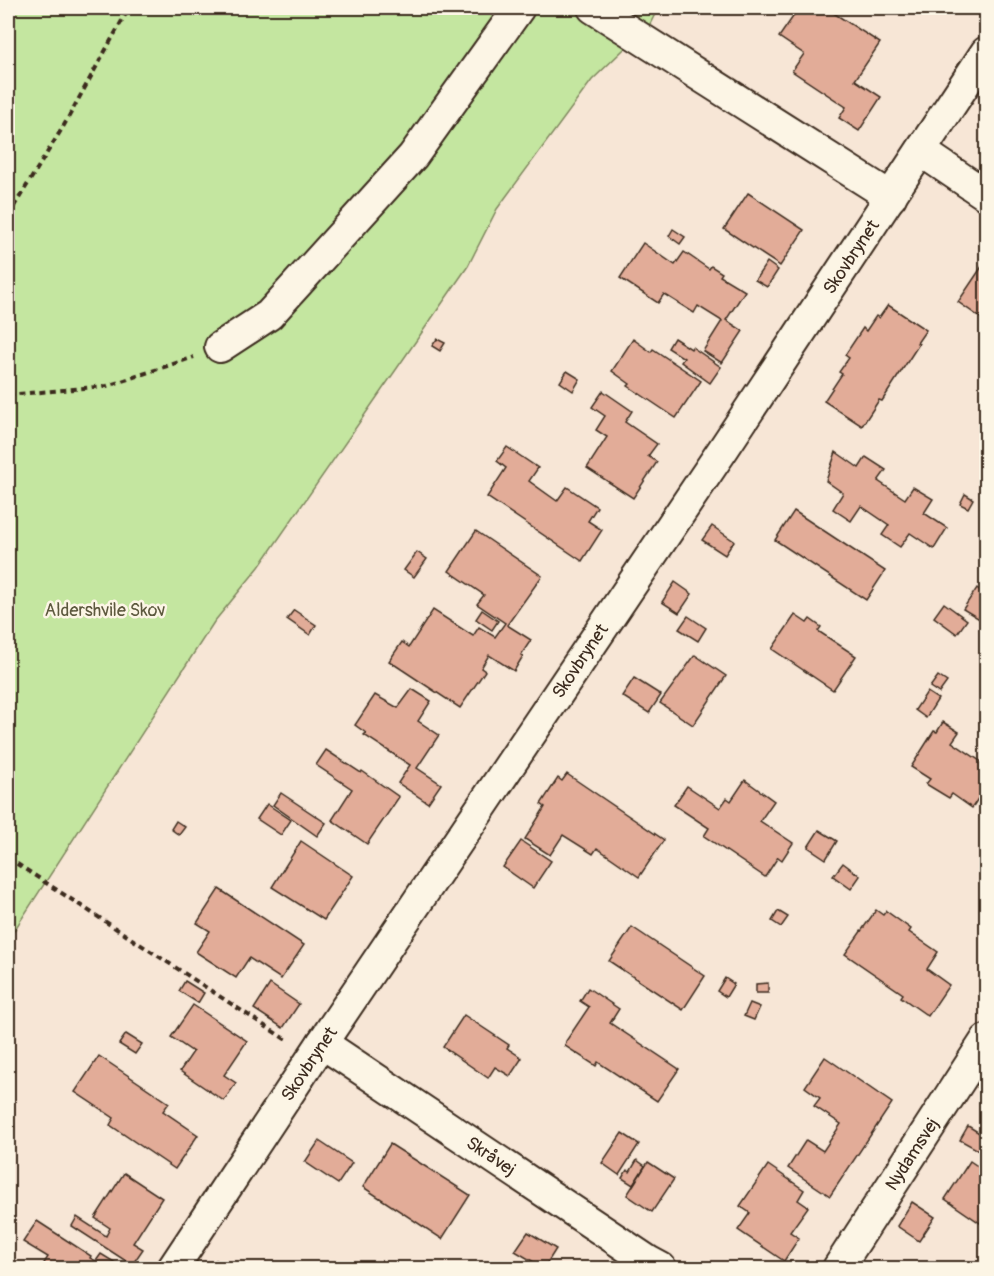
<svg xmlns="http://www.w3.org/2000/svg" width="994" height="1276" viewBox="0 0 994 1276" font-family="Pangolin,sans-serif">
  <rect width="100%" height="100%" fill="#f7e6d6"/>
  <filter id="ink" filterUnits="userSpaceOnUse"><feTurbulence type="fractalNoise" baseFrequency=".0167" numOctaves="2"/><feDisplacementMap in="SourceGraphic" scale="12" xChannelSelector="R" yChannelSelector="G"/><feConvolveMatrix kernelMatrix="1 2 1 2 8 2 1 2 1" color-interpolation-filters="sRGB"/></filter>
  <g filter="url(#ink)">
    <!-- green -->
    <path fill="#c4e6a0" stroke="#80885f" stroke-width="1.5" d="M 8,8 L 658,8 L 650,24 L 592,80 L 497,209 L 468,266 L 259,567 L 214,622 L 8,940 Z"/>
    <!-- building -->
    <g fill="#e2ac98" stroke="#3b2a1e" stroke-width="1.5">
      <path d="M 799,8 L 826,8 L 880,43 L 855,80 L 881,97 L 859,131 L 839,118 L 846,107 L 792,71 L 804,54 L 779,37 Z"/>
      <path d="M 748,193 L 804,230 L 780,266 L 724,229 Z"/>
      <path d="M 673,229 L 685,237 L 680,244 L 669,236 Z"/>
      <path d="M 643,243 L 675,265 L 684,252 L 709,269 L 711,266 L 722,273 L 720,276 L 745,291 L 726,320 L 743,331 L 722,363 L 703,351 L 722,321 L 698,306 L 694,313 L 664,294 L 658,303 L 620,278 Z"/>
      <path d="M 767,262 L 778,270 L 767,287 L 755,280 Z"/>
      <path d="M 985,262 L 986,263 L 986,328 L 982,325 L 985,321 L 958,302 Z"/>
      <path d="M 888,305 L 926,330 L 917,343 L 919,344 L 882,401 L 879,400 L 862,426 L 824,401 L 842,374 L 839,372 L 849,358 L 845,355 L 863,328 L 866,331 L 876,316 L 879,318 Z"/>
      <path d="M 674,338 L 691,349 L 692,347 L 721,367 L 710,383 L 681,362 L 684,358 L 668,348 Z"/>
      <path d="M 437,339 L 445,343 L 440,351 L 432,346 Z"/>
      <path d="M 633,339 L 651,352 L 653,349 L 701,381 L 676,418 L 628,386 L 630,384 L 612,371 Z"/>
      <path d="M 567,371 L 580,379 L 573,391 L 560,382 Z"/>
      <path d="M 603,391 L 632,411 L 625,422 L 657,444 L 648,456 L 657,462 L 633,498 L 587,468 L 607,437 L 596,430 L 605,416 L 592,407 Z"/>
      <path d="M 507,447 L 538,468 L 529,481 L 557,501 L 567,487 L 597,507 L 588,521 L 602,530 L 582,561 L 487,497 L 506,468 L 497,461 Z"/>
      <path d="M 836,452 L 859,468 L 866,457 L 886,470 L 878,481 L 905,499 L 913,487 L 933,499 L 924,513 L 947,528 L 934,549 L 910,533 L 900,547 L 882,535 L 889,525 L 861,506 L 851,521 L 833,509 L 843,493 L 826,481 Z"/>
      <path d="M 965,494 L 973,499 L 968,508 L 960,504 Z"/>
      <path d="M 794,511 L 885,571 L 866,600 L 775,540 Z"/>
      <path d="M 712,526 L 734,541 L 725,555 L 702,540 Z"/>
      <path d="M 476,531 L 542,576 L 507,625 L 531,640 L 521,655 L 523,656 L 514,671 L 489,655 L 481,668 L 485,671 L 460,708 L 389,661 L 402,642 L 409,647 L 433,610 L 473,636 L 479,627 L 495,637 L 505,623 L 477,604 L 484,595 L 449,571 Z"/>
      <path d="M 417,552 L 427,559 L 414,577 L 404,570 Z"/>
      <path d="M 675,582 L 692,594 L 679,613 L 662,602 Z"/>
      <path d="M 977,588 L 986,595 L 986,623 L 963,609 Z"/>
      <path d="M 944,603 L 967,620 L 957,634 L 934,617 Z"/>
      <path d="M 294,610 L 316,625 L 310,635 L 287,619 Z"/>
      <path d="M 482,610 L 498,621 L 492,630 L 476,619 Z"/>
      <path d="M 795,615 L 807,623 L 810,619 L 821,627 L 818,631 L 856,656 L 833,690 L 772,649 Z"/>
      <path d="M 688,616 L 706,628 L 698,641 L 679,629 Z"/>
      <path d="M 695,655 L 726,676 L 693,725 L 660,703 Z"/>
      <path d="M 938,676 L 947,682 L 939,693 L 930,687 Z"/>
      <path d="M 634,678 L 661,695 L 649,713 L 622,696 Z"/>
      <path d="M 412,689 L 431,701 L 418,721 L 439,735 L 417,768 L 441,784 L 428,803 L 398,783 L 410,765 L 364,735 L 366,733 L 355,725 L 375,695 L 398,708 Z"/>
      <path d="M 927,692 L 938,699 L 926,718 L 915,710 Z"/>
      <path d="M 943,722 L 959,732 L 952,742 L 986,765 L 986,786 L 972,808 L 952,794 L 949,798 L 926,784 L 930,779 L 911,767 L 934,731 L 937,732 Z"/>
      <path d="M 326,750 L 361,773 L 362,771 L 399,797 L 367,844 L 332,820 L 352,789 L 316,765 Z"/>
      <path d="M 567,774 L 664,840 L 639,877 L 597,848 L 593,854 L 563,835 L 550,855 L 525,839 L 545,807 L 541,804 L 558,778 L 562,781 Z"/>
      <path d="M 745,780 L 774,801 L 760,821 L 793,843 L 782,860 L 778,857 L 765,877 L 704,836 L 709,828 L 674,805 L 687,786 L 720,808 L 727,798 L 731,801 Z"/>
      <path d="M 281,793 L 326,823 L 317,836 L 273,805 Z"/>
      <path d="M 267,804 L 291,820 L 281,835 L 257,819 Z"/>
      <path d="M 176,821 L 185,827 L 179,835 L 171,829 Z"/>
      <path d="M 819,830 L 837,841 L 826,859 L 808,847 Z"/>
      <path d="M 301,841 L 353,876 L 324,920 L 272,887 Z"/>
      <path d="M 521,841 L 551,861 L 533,888 L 503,867 Z"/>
      <path d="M 843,863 L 860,876 L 851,889 L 833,876 Z"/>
      <path d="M 219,889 L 304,945 L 281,979 L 249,958 L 236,978 L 196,952 L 210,931 L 197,923 Z"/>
      <path d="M 876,910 L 883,915 L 886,911 L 911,929 L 909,932 L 938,952 L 927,969 L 949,985 L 928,1016 L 901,997 L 903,994 L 845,954 Z"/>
      <path d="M 778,911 L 788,917 L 781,927 L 772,921 Z"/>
      <path d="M 632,927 L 705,976 L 683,1010 L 609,961 Z"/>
      <path d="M 725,978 L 734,984 L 726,997 L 717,991 Z"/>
      <path d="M 185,981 L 204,993 L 198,1003 L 179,991 Z"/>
      <path d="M 768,983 L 768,993 L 756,993 L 756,984 Z"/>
      <path d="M 270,984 L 299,1004 L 283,1028 L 254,1009 Z"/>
      <path d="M 588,988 L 619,1009 L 610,1023 L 679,1069 L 657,1101 L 598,1062 L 596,1066 L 565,1046 L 566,1041 L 589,1007 L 580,1001 Z"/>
      <path d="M 750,1003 L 760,1007 L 754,1020 L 744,1016 Z"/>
      <path d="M 193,1005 L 247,1041 L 224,1075 L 236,1083 L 224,1101 L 180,1071 L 193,1052 L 171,1037 Z"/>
      <path d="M 464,1015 L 509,1045 L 507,1048 L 522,1058 L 510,1076 L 495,1067 L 488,1078 L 443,1047 Z"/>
      <path d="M 126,1034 L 142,1044 L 135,1054 L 119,1044 Z"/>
      <path d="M 99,1056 L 169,1103 L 163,1111 L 198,1135 L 175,1169 L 110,1125 L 114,1118 L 75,1092 Z"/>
      <path d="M 825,1057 L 892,1103 L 830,1196 L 788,1168 L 806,1140 L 823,1151 L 841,1124 L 814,1106 L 820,1098 L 805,1087 Z"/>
      <path d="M 968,1126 L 986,1137 L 980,1151 L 960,1140 Z"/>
      <path d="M 622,1133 L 639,1144 L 619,1175 L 602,1163 Z"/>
      <path d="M 319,1141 L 352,1163 L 338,1184 L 305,1162 Z"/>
      <path d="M 390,1144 L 470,1195 L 442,1239 L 363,1187 Z"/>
      <path d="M 637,1160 L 645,1166 L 633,1185 L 622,1178 L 627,1170 L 630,1172 Z"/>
      <path d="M 970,1161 L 986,1172 L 986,1227 L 945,1199 Z"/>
      <path d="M 648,1162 L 674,1179 L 652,1212 L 627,1195 Z"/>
      <path d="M 768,1165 L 804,1190 L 798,1200 L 808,1207 L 790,1232 L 799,1238 L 784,1261 L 738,1230 L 750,1213 L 740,1206 Z"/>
      <path d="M 124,1173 L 162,1198 L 133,1243 L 143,1249 L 132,1265 L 72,1226 L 77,1217 L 106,1236 L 110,1228 L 95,1218 Z"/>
      <path d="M 912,1202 L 935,1217 L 919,1241 L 897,1226 Z"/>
      <path d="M 37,1221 L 91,1256 L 90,1258 L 96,1261 L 101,1254 L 119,1265 L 117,1268 L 41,1268 L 48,1257 L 23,1242 Z"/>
      <path d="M 528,1232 L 556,1249 L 544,1268 L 515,1251 Z"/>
      <path d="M 216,1260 L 229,1268 L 211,1268 Z"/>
    </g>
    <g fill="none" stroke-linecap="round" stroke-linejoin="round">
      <!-- minor casing -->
      <g stroke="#3b2a1e" stroke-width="34">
        <g id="minor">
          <path d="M 593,8 L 891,197"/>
          <path d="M 921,151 L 986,195"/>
          <path d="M 220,347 L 269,315 L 413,156 L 519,8"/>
          <path d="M 322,1043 L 648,1261 L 661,1268"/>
          <path d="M 173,1268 L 322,1043 L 724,448 L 986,52"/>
          <path d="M 838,1268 L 986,1040"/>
        </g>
      </g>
      <!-- path -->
      <g stroke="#3b2a1e" stroke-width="4" stroke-dasharray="6 4.5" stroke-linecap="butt">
        <path d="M 8,216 L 63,127 L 129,8"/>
        <path d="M 8,395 L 107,386 L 194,357"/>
        <path d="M 8,858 L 288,1041"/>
      </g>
      <!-- minor -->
      <use href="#minor" stroke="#fcf5e5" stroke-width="30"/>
    </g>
  </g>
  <g text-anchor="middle" stroke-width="5" stroke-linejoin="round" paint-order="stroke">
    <!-- street labels -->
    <g font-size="18" fill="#3b2a1e" stroke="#fcf5e5">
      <text transform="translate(851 257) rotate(-56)" y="6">Skovbrynet</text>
      <text transform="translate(580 661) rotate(-56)" y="6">Skovbrynet</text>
      <text transform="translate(309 1064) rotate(-56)" y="6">Skovbrynet</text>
      <text transform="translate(912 1154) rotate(-57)" y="6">Nydamsvej</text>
      <text transform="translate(491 1156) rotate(34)" y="6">Skråvej</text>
    </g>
    <!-- park labels -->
    <g font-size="18" fill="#5d593e" stroke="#fcf5e5">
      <text x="105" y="616">Aldershvile Skov</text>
    </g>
  </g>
  <!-- margin -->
  <rect width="994" height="1276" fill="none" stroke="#fcf5e5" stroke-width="30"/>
  <rect x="15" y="15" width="964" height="1246" fill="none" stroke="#3b2a1e" stroke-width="2" filter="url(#ink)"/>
</svg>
